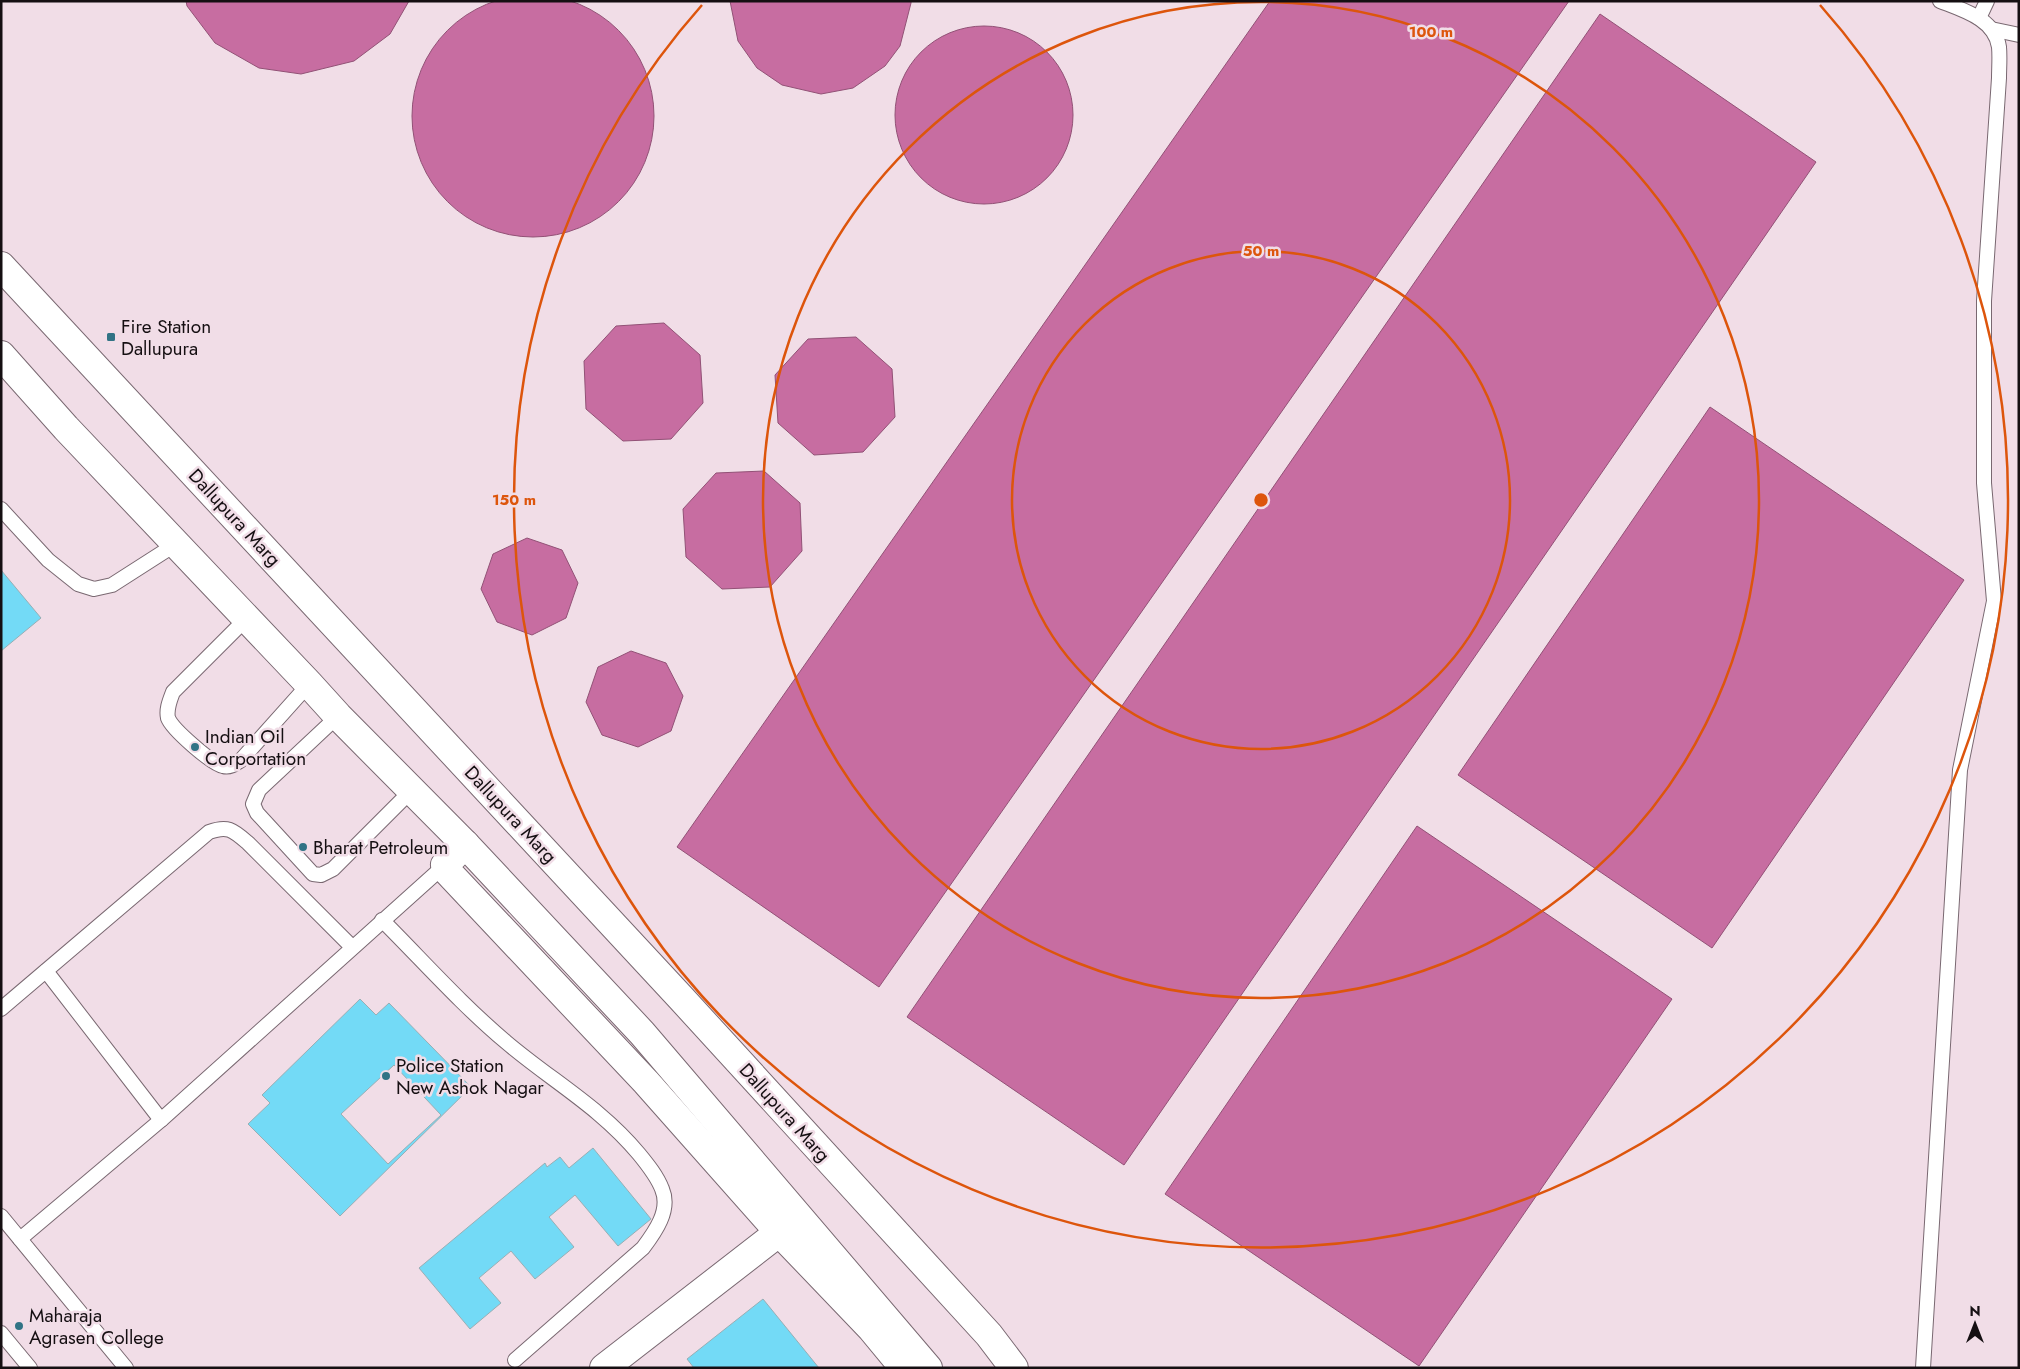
<svg xmlns="http://www.w3.org/2000/svg" width="2020" height="1369" viewBox="0 0 2020 1369" font-family="Jost,sans-serif">
  <rect width="100%" height="100%" fill="#f1dde7"/>
  <!-- water -->
  <g fill="#c76da1" stroke="#925176">
    <circle cx="533" cy="116" r="121"/>
    <path d="M 186,1 L 409,1 L 390,34 L 354,61 L 301,74 L 259,68 L 215,43 L 187,6 Z"/>
    <path d="M 730,1 L 911,1 L 911,3 L 900,46 L 885,66 L 853,88 L 821,94 L 782,85 L 757,68 L 738,41 Z"/>
    <path d="M 1270,1 L 1569,1 L 879,987 L 677,847 Z"/>
    <path d="M 1600,14 L 1816,162 L 1124,1165 L 907,1017 Z"/>
    <circle cx="984" cy="115" r="89"/>
    <path d="M 664,323 L 700,355 L 703,403 L 671,439 L 623,441 L 586,409 L 584,361 L 616,326 Z"/>
    <path d="M 856,337 L 892,369 L 895,417 L 863,452 L 814,455 L 778,423 L 775,375 L 808,339 Z"/>
    <path d="M 1710,407 L 1964,580 L 1712,948 L 1458,775 Z"/>
    <path d="M 764,471 L 800,503 L 802,551 L 770,587 L 722,589 L 686,557 L 683,509 L 716,473 Z"/>
    <path d="M 527,538 L 562,550 L 578,583 L 566,618 L 532,635 L 497,622 L 481,589 L 493,554 Z"/>
    <path d="M 631,651 L 666,663 L 683,696 L 671,731 L 638,747 L 602,735 L 586,702 L 598,667 Z"/>
    <path d="M 1417,826 L 1672,999 L 1419,1366 L 1165,1194 Z"/>
  </g>
  <!-- building -->
  <g fill="#73daf6" stroke="#98aeb4" fill-rule="evenodd">
    <path d="M 1,570 L 41,618 L 1,651 Z"/>
    <path d="M 360,999 L 376,1015 L 389,1003 L 471,1087 L 340,1216 L 248,1124 L 270,1103 L 262,1095 ZM 394,1065 L 441,1115 L 388,1164 L 341,1114 Z"/>
    <path d="M 593,1148 L 651,1219 L 618,1246 L 575,1195 L 549,1217 L 574,1247 L 535,1279 L 511,1251 L 479,1278 L 501,1303 L 470,1329 L 419,1268 L 545,1163 L 547,1167 L 560,1157 L 569,1168 Z"/>
    <path d="M 763,1299 L 819,1368 L 694,1368 L 687,1359 Z"/>
  </g>
  <g fill="none" stroke-linecap="round" stroke-linejoin="round">
    <!-- service casing -->
    <g stroke="#796871" stroke-width="16">
      <g id="service">
        <path d="M 1979,18 L 1987,1"/>
        <path d="M 1991,29 L 2019,35"/>
        <path d="M 1,509 L 48,560 L 78,584 L 94,589 L 112,585 L 176,544"/>
        <path d="M 247,618 L 173,692 C 170,700 166,709 168,718 C 172,729 212,764 223,766 C 230,768 235,764 241,760 L 309,684"/>
        <path d="M 338,716 L 259,790 L 253,804 L 257,813 L 313,874 L 321,875 L 333,869 L 412,790"/>
        <path d="M 382,920 C 423,961 462,1005 506,1042 C 552,1081 600,1107 639,1154 C 648,1165 657,1176 662,1189 C 671,1210 655,1232 643,1248 L 515,1360"/>
        <path d="M 46,971 L 161,1120"/>
        <path d="M 1,1009 L 209,832 C 228,825 233,830 248,843 L 352,947"/>
        <path d="M 1,1216 L 126,1368"/>
        <path d="M 20,1239 L 161,1120 L 445,865"/>
        <path d="M 1,1333 L 30,1368"/>
        <path d="M 1923,1368 L 1960,770 L 1994,601 L 1984,483 L 1984,301 L 1999,78 C 1999,68 2000,57 1999,47 C 1995,19 1963,10 1940,1"/>
      </g>
    </g>
    <!-- minor casing -->
    <g stroke="#796871" stroke-width="30">
      <g id="minor">
        <path d="M 465,844 L 445,865 L 447,871 L 646,1082 L 779,1232 L 871,1328 L 904,1368"/>
        <path d="M 604,1368 L 795,1220"/>
      </g>
    </g>
    <!-- secondary casing -->
    <g stroke="#796871" stroke-width="30">
      <g id="secondary">
        <path d="M 1,266 L 681,998 L 989,1335 L 1014,1368"/>
        <path d="M 1,355 L 66,428 L 309,684 L 338,716 L 465,844 L 642,1033 L 928,1368"/>
      </g>
    </g>
    <!-- service -->
    <use href="#service" stroke="#fff" stroke-width="14"/>
    <!-- minor -->
    <use href="#minor" stroke="#fff" stroke-width="28"/>
    <!-- secondary -->
    <use href="#secondary" stroke="#fff" stroke-width="28"/>
  </g>
  <!-- distance rings -->
  <g fill="none" stroke="#dd550c" stroke-width="2.5">
    <circle cx="1261" cy="500" r="249"/>
    <circle cx="1261" cy="500" r="498"/>
    <path d="M1820 5A747 747 0 1 1 702 5"/>
  </g>
  <!-- markers -->
  <g fill="#317385" stroke="#f1dde7" stroke-width="2">
    <rect x="106" y="332" width="10" height="10" rx="2.5"/>
    <circle cx="195" cy="747" r="5"/>
    <circle cx="303" cy="847" r="5"/>
    <circle cx="386" cy="1076" r="5"/>
    <circle cx="19" cy="1326" r="5"/>
  </g>
  <g text-anchor="middle" stroke-width="5" stroke-linejoin="round" paint-order="stroke">
    <!-- poi labels -->
    <g font-size="19" fill="#150f12" stroke="#f1dde7" text-anchor="start">
      <text x="121" y="333">Fire Station<tspan x="121" dy="22">Dallupura</tspan></text>
      <text x="205" y="743">Indian Oil<tspan x="205" dy="22">Corportation</tspan></text>
      <text x="313" y="854">Bharat Petroleum</text>
      <text x="396" y="1072">Police Station<tspan x="396" dy="22">New Ashok Nagar</tspan></text>
      <text x="29" y="1322">Maharaja<tspan x="29" dy="22">Agrasen College</tspan></text>
    </g>
    <!-- street labels -->
    <g font-size="19" fill="#150f12" stroke="#f1dde7">
      <text transform="translate(235 517) rotate(47)" y="7">Dallupura Marg</text>
      <text transform="translate(511 814) rotate(47)" y="7">Dallupura Marg</text>
      <text transform="translate(785 1112) rotate(48)" y="7">Dallupura Marg</text>
    </g>
  </g>
  <circle cx="1261" cy="500" r="8" fill="#dd550c" stroke="#f1dde7" stroke-width="2.5"/>
  <g font-size="15" text-anchor="middle" font-weight="bold" fill="#dd550c" stroke="#f1dde7" stroke-width="5" stroke-linejoin="round" paint-order="stroke">
    <text x="1431" y="37">100 m</text>
    <text x="1261" y="256">50 m</text>
    <text x="514" y="505">150 m</text>
  </g>
  <!-- border -->
  <rect width="2020" height="1369" fill="none" stroke="#150f12" stroke-width="5"/>
  <!-- north arrow -->
  <g transform="translate(1975 1324)" stroke="#f1dde7" stroke-width="4" paint-order="stroke">
  <path d="M0-4L9 19L0 12L-9 19Z" fill="#150f12"/>
  <text y="-8" font-size="14" font-weight="bold" text-anchor="middle" fill="#150f12">N</text>
  </g>
</svg>
